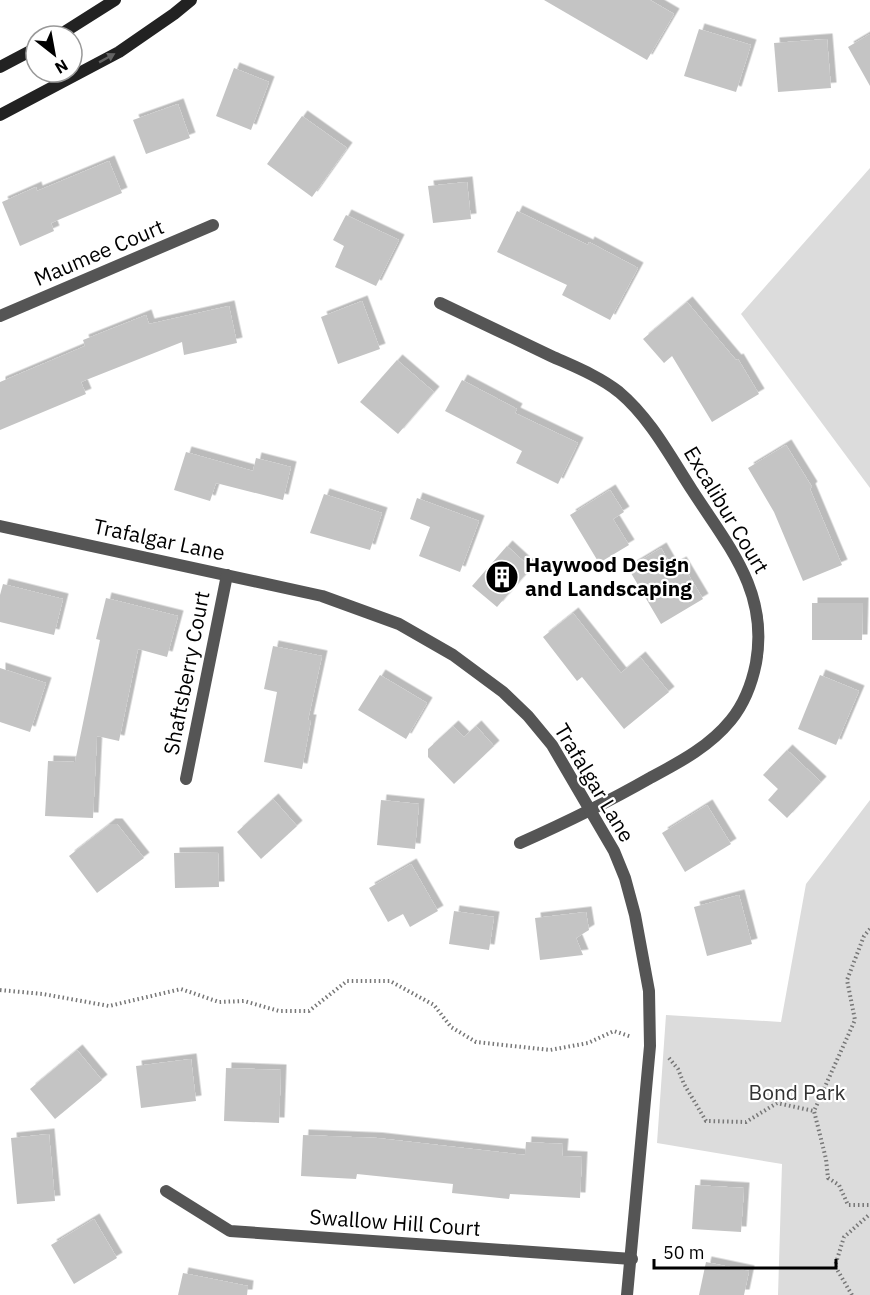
<svg xmlns="http://www.w3.org/2000/svg" width="870" height="1295" viewBox="0 0 870 1295" font-family="'IBM Plex Sans',sans-serif">
  <defs>
    <filter id="shadow"><feDropShadow dx="5.5" dy="-5.5" stdDeviation="0" flood-color="#0004"/></filter>
  </defs>
  <rect width="100%" height="100%" fill="#fff"/>
  <!-- green -->
  <g fill="#dcdcdc">
    <path d="M 870,168 L 870,488 L 741,314 Z"/>
    <path d="M 870,800 L 870,1295 L 778,1295 L 782,1164 L 657,1143 L 666,1015 L 781,1022 L 806,884 Z"/>
  </g>
  <!-- building -->
  <g fill="#c4c4c4" filter="url(#shadow)">
    <path d="M 544,0 L 650,0 L 674,14 L 647,60 Z"/>
    <path d="M 699,29 L 751,45 L 736,92 L 684,76 Z"/>
    <path d="M 870,34 L 870,86 L 848,47 Z"/>
    <path d="M 827,39 L 831,88 L 778,92 L 774,43 Z"/>
    <path d="M 234,68 L 269,82 L 251,130 L 216,116 Z"/>
    <path d="M 178,104 L 190,138 L 146,154 L 133,120 Z"/>
    <path d="M 302,116 L 347,148 L 312,197 L 267,164 Z"/>
    <path d="M 109,161 L 122,193 L 51,223 L 54,231 L 20,246 L 2,202 L 36,187 L 37,191 Z"/>
    <path d="M 467,182 L 471,219 L 433,223 L 428,186 Z"/>
    <path d="M 517,211 L 588,245 L 589,242 L 638,268 L 610,320 L 562,295 L 567,285 L 497,252 Z"/>
    <path d="M 346,215 L 399,240 L 376,286 L 335,267 L 344,246 L 333,240 Z"/>
    <path d="M 362,301 L 380,349 L 338,364 L 321,317 Z"/>
    <path d="M 687,302 L 736,360 L 738,359 L 759,394 L 712,422 L 672,356 L 664,363 L 643,339 Z"/>
    <path d="M 229,306 L 237,343 L 184,355 L 182,342 L 81,382 L 86,394 L 0,430 L 0,382 L 85,346 L 83,340 L 146,315 L 149,324 Z"/>
    <path d="M 397,360 L 434,392 L 398,434 L 360,402 Z"/>
    <path d="M 462,380 L 517,409 L 515,413 L 578,443 L 558,484 L 516,463 L 522,451 L 445,411 Z"/>
    <path d="M 786,445 L 812,487 L 810,489 L 842,565 L 803,581 L 774,512 L 748,468 Z"/>
    <path d="M 186,452 L 253,471 L 256,458 L 291,467 L 283,500 L 216,483 L 210,501 L 174,490 Z"/>
    <path d="M 610,490 L 624,512 L 613,519 L 629,545 L 599,563 L 570,515 Z"/>
    <path d="M 324,494 L 382,513 L 370,550 L 310,533 Z"/>
    <path d="M 417,498 L 479,521 L 460,572 L 419,556 L 430,527 L 410,519 Z"/>
    <path d="M 507,546 L 531,568 L 497,607 L 472,586 Z"/>
    <path d="M 661,548 L 672,567 L 681,562 L 703,599 L 661,624 L 628,568 Z"/>
    <path d="M 3,584 L 63,599 L 54,635 L 0,622 L 0,595 Z"/>
    <path d="M 106,598 L 178,616 L 167,657 L 138,649 L 119,741 L 97,736 L 93,818 L 45,816 L 48,761 L 75,762 L 100,640 L 96,639 Z"/>
    <path d="M 812,603 L 863,603 L 862,640 L 812,640 Z"/>
    <path d="M 573,613 L 621,673 L 640,657 L 669,692 L 624,729 L 582,677 L 577,681 L 543,637 Z"/>
    <path d="M 273,646 L 322,656 L 308,720 L 311,720 L 302,769 L 264,762 L 277,692 L 264,689 Z"/>
    <path d="M 0,668 L 46,683 L 30,732 L 0,722 Z"/>
    <path d="M 380,675 L 427,703 L 406,739 L 358,710 Z"/>
    <path d="M 820,675 L 859,691 L 836,745 L 798,729 Z"/>
    <path d="M 453,726 L 464,737 L 476,726 L 494,746 L 454,784 L 428,757 L 428,749 Z"/>
    <path d="M 787,750 L 821,782 L 787,818 L 768,800 L 778,789 L 763,775 Z"/>
    <path d="M 273,799 L 297,826 L 261,859 L 237,832 Z"/>
    <path d="M 381,800 L 419,804 L 415,849 L 377,845 Z"/>
    <path d="M 707,805 L 731,844 L 685,872 L 662,833 Z"/>
    <path d="M 110,824 L 117,824 L 144,858 L 97,893 L 69,856 Z"/>
    <path d="M 218,852 L 219,887 L 175,888 L 174,853 Z"/>
    <path d="M 411,864 L 438,911 L 410,927 L 403,914 L 388,922 L 369,888 Z"/>
    <path d="M 739,895 L 752,944 L 707,956 L 694,907 Z"/>
    <path d="M 454,911 L 494,917 L 489,950 L 449,944 Z"/>
    <path d="M 586,912 L 589,930 L 576,938 L 583,955 L 540,960 L 535,918 Z"/>
    <path d="M 77,1050 L 102,1080 L 55,1119 L 30,1089 Z"/>
    <path d="M 191,1059 L 196,1101 L 141,1108 L 136,1066 Z"/>
    <path d="M 226,1068 L 281,1070 L 279,1123 L 224,1121 Z"/>
    <path d="M 49,1134 L 55,1201 L 17,1204 L 11,1138 Z"/>
    <path d="M 303,1135 L 377,1138 L 525,1155 L 526,1142 L 563,1144 L 562,1156 L 582,1157 L 580,1198 L 510,1194 L 509,1199 L 452,1193 L 453,1184 L 357,1174 L 356,1179 L 301,1176 Z"/>
    <path d="M 695,1185 L 744,1188 L 741,1232 L 692,1229 Z"/>
    <path d="M 94,1219 L 117,1258 L 74,1284 L 51,1245 Z"/>
    <path d="M 706,1262 L 749,1271 L 744,1295 L 699,1295 Z"/>
    <path d="M 183,1273 L 248,1286 L 247,1295 L 178,1295 Z"/>
  </g>
  <g fill="none" stroke-linecap="round" stroke-linejoin="round">
    <!-- path -->
    <g stroke="#777" stroke-width="4" stroke-dasharray="1.5 3" stroke-linecap="butt">
      <path d="M 870,929 L 864,936 L 847,980 L 855,1020 L 814,1111 L 826,1159 L 828,1178 L 839,1185 L 848,1205 L 870,1205"/>
      <path d="M 0,990 L 43,994 L 109,1006 L 181,989 L 219,1002 L 244,1001 L 279,1011 L 309,1011 L 347,981 L 390,981 L 434,1005 L 451,1027 L 476,1042 L 550,1050 L 588,1043 L 614,1031 L 632,1037"/>
      <path d="M 669,1058 L 678,1069 L 684,1084 L 706,1121 L 746,1122 L 777,1103 L 814,1111"/>
      <path d="M 852,1295 L 835,1266 L 844,1237 L 870,1214"/>
    </g>
    <!-- street -->
    <g stroke="#555" stroke-width="12">
      <path d="M 440,303 C 477,321 514,338 551,356 C 573,366 599,376 619,392 C 650,418 670,456 692,490 C 728,546 769,591 756,663 C 752,683 744,704 731,720 C 709,747 680,762 650,778 C 608,802 565,823 520,843"/>
      <path d="M 0,316 L 213,225"/>
      <path d="M 0,526 L 322,596 L 399,624 L 453,655 L 503,692 L 528,716 L 552,745 L 614,851 L 625,878 L 635,915 L 649,991 L 650,1046 L 627,1295"/>
      <path d="M 186,779 L 227,575"/>
      <path d="M 166,1191 L 230,1231 L 632,1259"/>
    </g>
    <!-- secondary -->
    <g stroke="#222" stroke-width="12">
      <path d="M 58,36 L 115,0"/>
      <path d="M 0,67 L 36,48"/>
      <path d="M 0,115 L 119,52 L 174,14 L 191,0"/>
    </g>
  </g>
  <!-- one-way arrows -->
  <defs><path id="oneway-solid" d="M-6-.8H1V-3.2L6.5 0L1 3.2V.8H-6Z" transform="scale(1.5)"/></defs>
  <use fill="#646464" href="#oneway-solid" transform="translate(107 58) rotate(-29)"/>
  <!-- icons -->
  <defs>
    <g id="building-disc" transform="scale(1.725)"><circle r="9.5" fill="#000" stroke="#fff"/><path d="M-4-6H4V6H1V3H-1V6H-4ZM-2.5-4.3h1.7v1.8h-1.7ZM.8-4.3h1.7v1.8H.8ZM-2.5-1h1.7V.8h-1.7ZM.8-1h1.7V.8H.8Z" fill="#fff"/></g>
  </defs>
  <g fill-rule="evenodd">
    <use href="#building-disc" x="502" y="577"/>
  </g>
  <g text-anchor="middle" stroke-width="4.5" stroke-linejoin="round" paint-order="stroke">
    <!-- street labels -->
    <g font-size="21" fill="#000" stroke="#fff">
      <text transform="translate(99 253) rotate(-23)" y="7">Maumee Court</text>
      <text transform="translate(726 510) rotate(59)" y="7">Excalibur Court</text>
      <text transform="translate(159 540) rotate(12)" y="7">Trafalgar Lane</text>
      <text transform="translate(187 673) rotate(-79)" y="7">Shaftsberry Court</text>
      <text transform="translate(594 783) rotate(59)" y="7">Trafalgar Lane</text>
      <text transform="translate(395 1223) rotate(4)" y="7">Swallow Hill Court</text>
    </g>
    <!-- poi labels -->
    <g font-size="21" font-weight="bold" fill="#000" stroke="#fff" text-anchor="start">
      <text x="525" y="572">Haywood Design<tspan x="525" dy="24">and Landscaping</tspan></text>
    </g>
    <!-- park labels -->
    <g font-size="21" fill="#333" stroke="#fff">
      <text x="797" y="1100">Bond Park</text>
    </g>
  </g>
  <!-- north arrow -->
  <g transform="translate(54 54) rotate(149)"><circle r="28" fill="#ffffff" stroke="#999999" stroke-width="1.5"/>
  <path d="M0-4.5L10 22L0 15L-10 22Z" fill="#000000"/>
  <text y="-9" font-size="16" font-weight="bold" text-anchor="middle" fill="#000000">N</text>
  </g>
  <!-- scale -->
  <path d="M654 1259v9h182v-9" fill="none" stroke="#000000" stroke-width="3"/>
  <text x="663" y="1259" font-size="18" fill="#000000" stroke="#ffffff" stroke-width="4.5" paint-order="stroke">50 m</text>
</svg>
